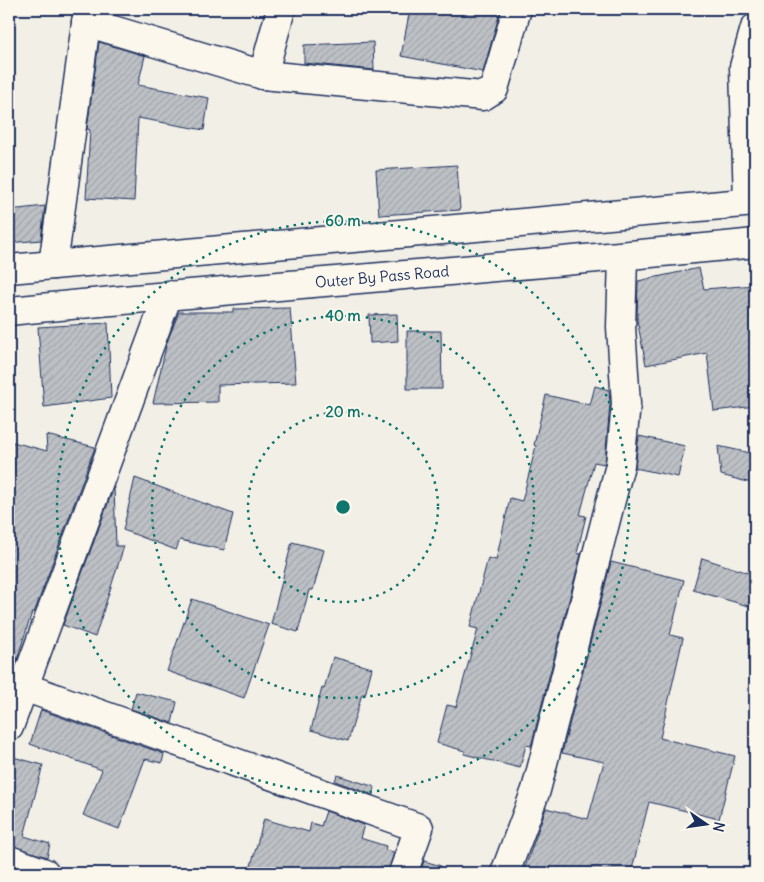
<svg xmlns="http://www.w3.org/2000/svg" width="764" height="882" viewBox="0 0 764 882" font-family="Delius,sans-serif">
  <defs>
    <pattern id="building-hatch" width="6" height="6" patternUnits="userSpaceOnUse" patternTransform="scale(1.25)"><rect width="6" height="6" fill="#bdc0c4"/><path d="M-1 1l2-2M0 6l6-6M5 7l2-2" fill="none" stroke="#a2a5ab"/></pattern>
  </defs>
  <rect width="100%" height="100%" fill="#f2efe6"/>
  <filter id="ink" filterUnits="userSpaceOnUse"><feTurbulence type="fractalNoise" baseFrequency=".02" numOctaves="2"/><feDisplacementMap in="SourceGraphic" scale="10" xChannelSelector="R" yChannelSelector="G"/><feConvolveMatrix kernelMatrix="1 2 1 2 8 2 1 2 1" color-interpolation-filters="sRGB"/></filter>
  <g filter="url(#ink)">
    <!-- building -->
    <g fill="url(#building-hatch)" stroke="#1b2f5e">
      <path d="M 410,9 L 501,9 L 483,72 L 401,56 Z"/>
      <path d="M 99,42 L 145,56 L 138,85 L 209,98 L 204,130 L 138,118 L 134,201 L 86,198 L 90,130 L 87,129 Z"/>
      <path d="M 373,42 L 374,70 L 304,63 L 304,45 Z"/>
      <path d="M 457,165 L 460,210 L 379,215 L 376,170 Z"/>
      <path d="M 45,206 L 41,240 L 9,243 L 9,210 Z"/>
      <path d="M 699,268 L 704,289 L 755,285 L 755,406 L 714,411 L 707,353 L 646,365 L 637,320 L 638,281 Z"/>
      <path d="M 290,308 L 296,383 L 218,385 L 218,402 L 153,403 L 167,342 L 179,312 L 233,312 L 233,309 Z"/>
      <path d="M 397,314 L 398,341 L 370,343 L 369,315 Z"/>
      <path d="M 108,323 L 111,398 L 44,407 L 38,327 Z"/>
      <path d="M 407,331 L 441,331 L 442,389 L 407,389 Z"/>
      <path d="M 595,386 L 609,390 L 610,404 L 605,462 L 604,464 L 594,462 L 580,515 L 586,516 L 577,553 L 581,554 L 531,746 L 526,745 L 520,768 L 464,754 L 465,751 L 437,743 L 447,705 L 456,707 L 478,629 L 470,627 L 488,558 L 496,560 L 510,498 L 522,501 L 536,446 L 534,445 L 546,395 L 590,405 Z"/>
      <path d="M 46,435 L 95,447 L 34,613 L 32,612 L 15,666 L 9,665 L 9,441 L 47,451 Z"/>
      <path d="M 639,436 L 685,446 L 678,477 L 635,468 Z"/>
      <path d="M 718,446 L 755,454 L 755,484 L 721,475 Z"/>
      <path d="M 135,478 L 233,514 L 224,550 L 180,540 L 176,550 L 123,530 Z"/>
      <path d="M 114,487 L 116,546 L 124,546 L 95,637 L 63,625 Z"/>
      <path d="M 292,542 L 324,550 L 313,590 L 309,590 L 298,632 L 271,624 Z"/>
      <path d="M 702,558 L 755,575 L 755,608 L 693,590 Z"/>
      <path d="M 611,562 L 684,580 L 670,635 L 683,638 L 660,738 L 735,756 L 719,819 L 649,802 L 631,873 L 523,873 L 546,808 L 588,819 L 604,762 L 562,753 Z"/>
      <path d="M 192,599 L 269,625 L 244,698 L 167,671 Z"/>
      <path d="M 333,657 L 372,668 L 365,695 L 362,694 L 348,741 L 311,730 L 322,688 L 324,689 Z"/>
      <path d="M 136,692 L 177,702 L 172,723 L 131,709 Z"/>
      <path d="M 41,710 L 164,754 L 162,763 L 145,759 L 119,829 L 83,815 L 102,770 L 30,744 Z"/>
      <path d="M 13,757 L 43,765 L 24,836 L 50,844 L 47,857 L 9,845 L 9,772 Z"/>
      <path d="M 337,775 L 375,787 L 373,795 L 335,781 Z"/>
      <path d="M 326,811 L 364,825 L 360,838 L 386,846 L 385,850 L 394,852 L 388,873 L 249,873 L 264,819 L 309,832 L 311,823 L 321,826 Z"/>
      <path d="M 424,861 L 441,866 L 440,873 L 420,873 Z"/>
    </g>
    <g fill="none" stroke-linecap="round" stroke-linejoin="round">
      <!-- minor casing -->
      <g stroke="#1b2f5e" stroke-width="31">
        <g id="minor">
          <path d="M 86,22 L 263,75 L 483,96 L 494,89 L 517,9"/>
          <path d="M 263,75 L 281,9"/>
          <path d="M 748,202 L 744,67 L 755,28"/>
          <path d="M 53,265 L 88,9"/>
          <path d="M 24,687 L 419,828 L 403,873"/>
          <path d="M 9,727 L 168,295"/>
          <path d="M 9,860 L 45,873"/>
          <path d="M 505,873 L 536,790 L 620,465 L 626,404 L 621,327 L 623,257"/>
        </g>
      </g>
      <!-- primary casing -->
      <g stroke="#1b2f5e" stroke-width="31">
        <g id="primary">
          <path d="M 9,269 L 755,202"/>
          <path d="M 9,311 C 257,286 507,268 755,243"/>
        </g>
      </g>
      <!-- minor -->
      <use href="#minor" stroke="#fbf7ec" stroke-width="28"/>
      <!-- primary -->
      <use href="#primary" stroke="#fbf7ec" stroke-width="28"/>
    </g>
  </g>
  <!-- distance rings -->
  <g fill="none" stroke="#0f766e" stroke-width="2.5" stroke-dasharray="2.5 5">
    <circle cx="343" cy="507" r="95"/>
    <circle cx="343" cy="507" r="191"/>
    <circle cx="343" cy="507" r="286"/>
  </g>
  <g text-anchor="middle" stroke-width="4" stroke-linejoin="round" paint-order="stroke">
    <!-- street labels -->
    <g font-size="15" fill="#1b2f5e" stroke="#fbf7ec">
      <text transform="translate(382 277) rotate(-5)" y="5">Outer By Pass Road</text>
    </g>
  </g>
  <circle cx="343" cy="507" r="8" fill="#0f766e" stroke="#fbf7ec" stroke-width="2.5"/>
  <g font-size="15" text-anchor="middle" font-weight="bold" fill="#0f766e" stroke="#fbf7ec" stroke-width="4" stroke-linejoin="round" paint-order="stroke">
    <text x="343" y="226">60 m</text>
    <text x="343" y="321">40 m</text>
    <text x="343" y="417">20 m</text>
  </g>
  <!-- margin -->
  <rect width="764" height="882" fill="none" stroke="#fbf7ec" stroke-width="30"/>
  <rect x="15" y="15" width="734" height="852" fill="none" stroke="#1b2f5e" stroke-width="2" filter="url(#ink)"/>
  <!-- north arrow -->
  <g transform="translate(706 824) rotate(103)" stroke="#fbf7ec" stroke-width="4" paint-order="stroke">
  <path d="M0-4L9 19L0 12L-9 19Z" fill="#1b2f5e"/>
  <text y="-8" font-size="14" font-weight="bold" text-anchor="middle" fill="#1b2f5e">N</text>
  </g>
</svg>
